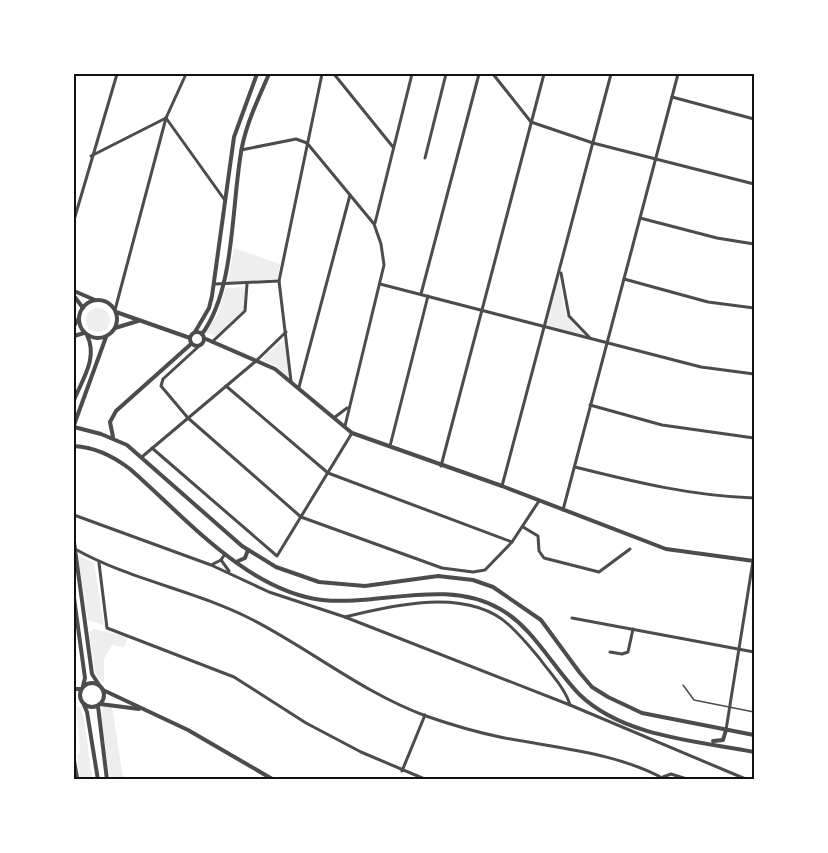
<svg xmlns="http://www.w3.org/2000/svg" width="828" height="853" viewBox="0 0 828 853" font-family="Montserrat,sans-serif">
  <rect width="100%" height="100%" fill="#fff"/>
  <!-- green -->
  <g fill="#eee">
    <path d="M 234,248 L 280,264 L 277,279 L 228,283 Z"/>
    <path d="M 559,278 L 566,314 L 582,334 L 546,325 Z"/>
    <path d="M 245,287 L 246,311 L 215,336 L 206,332 L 217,316 L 226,288 Z"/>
    <circle cx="98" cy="320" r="12"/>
    <path d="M 287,337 L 290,378 L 275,365 L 261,359 Z"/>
    <path d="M 78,555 L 94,563 L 104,625 L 88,620 Z"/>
    <path d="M 94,629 L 128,637 L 124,647 L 112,645 L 104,659 L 104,683 L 95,673 L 89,632 Z"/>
    <path d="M 108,704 L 112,705 L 123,779 L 110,779 L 101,715 L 103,706 Z"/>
    <path d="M 76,706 L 80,708 L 84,718 L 92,779 L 80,779 L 77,756 L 80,751 Z"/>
  </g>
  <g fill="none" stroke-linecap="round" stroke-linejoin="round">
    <!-- service -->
    <path stroke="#4c4c4c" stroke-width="1.5" d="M 683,685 L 694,700 L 754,712"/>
    <!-- minor -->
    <g stroke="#4c4c4c" stroke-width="3">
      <path d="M 334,74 L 393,147"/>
      <path d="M 493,74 L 531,122 L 593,143 L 754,184"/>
      <path d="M 672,97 L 754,119"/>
      <path d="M 166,118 L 224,199"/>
      <path d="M 241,150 L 296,139 L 307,143 L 374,224 L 381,244 L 384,265 L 345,426"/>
      <path d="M 91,156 L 166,118"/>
      <path d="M 425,158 L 446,74"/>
      <path d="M 640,218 L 717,238 L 754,244"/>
      <path d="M 74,220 L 117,74"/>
      <path d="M 375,223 L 412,74"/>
      <path d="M 561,273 L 569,316 L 590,338"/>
      <path d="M 624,279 L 708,302 L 754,308"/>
      <path d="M 215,284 L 279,281"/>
      <path d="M 380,284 L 701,367 L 754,374"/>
      <path d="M 421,294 L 479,74"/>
      <path d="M 115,310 L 166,118 L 186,74"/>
      <path d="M 212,342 L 245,311 L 247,284"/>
      <path d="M 198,347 L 163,379 L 161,386 L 188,418 L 301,517 L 442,568 L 473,572 L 485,570 L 512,542 L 539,501"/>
      <path d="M 291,381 L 279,281 L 322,74"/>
      <path d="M 226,386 L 328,473 L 512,542"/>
      <path d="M 299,387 L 350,195"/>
      <path d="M 590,405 L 662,425 L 754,438"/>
      <path d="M 335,417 L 347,408"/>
      <path d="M 390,446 L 428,296"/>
      <path d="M 152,448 L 277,556 L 352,433"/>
      <path d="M 143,456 L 256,361 L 286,332"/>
      <path d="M 441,466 L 544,74"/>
      <path d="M 575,467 C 635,482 692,496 754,498"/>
      <path d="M 502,486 L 611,74"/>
      <path d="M 563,510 L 678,74"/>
      <path d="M 74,515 L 211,565 L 269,592 L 345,617 L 570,705 L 748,780"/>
      <path d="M 523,527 L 538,536 L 539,551 L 544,558 L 599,572 L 630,549"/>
      <path d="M 75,549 C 130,580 194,590 251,619 C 310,649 363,693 426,716 C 449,724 476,732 500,737 C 554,748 617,752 666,780"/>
      <path d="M 221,560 L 229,571"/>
      <path d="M 99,563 L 107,628 L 234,677 L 306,723 L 361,752 L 427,780"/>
      <path d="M 213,564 L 221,560 L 225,554"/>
      <path d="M 345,617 C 393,605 468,587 509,625 C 520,635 531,648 540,659 C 550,673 565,688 570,705"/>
      <path d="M 572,618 L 754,652"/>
      <path d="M 610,652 L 622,654 L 628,652 L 633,629"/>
      <path d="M 726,730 L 753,561"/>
      <path d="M 74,758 L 78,780"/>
      <path d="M 402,771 L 425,715"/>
      <path d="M 663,777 L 671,774 L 690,780"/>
    </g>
    <!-- tertiary -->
    <g stroke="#4c4c4c" stroke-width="4">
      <path d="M 74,291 L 95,300"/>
      <path d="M 74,296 L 83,308"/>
      <circle cx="98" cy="319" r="19"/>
      <path d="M 116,312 L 190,338"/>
      <path d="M 74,326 L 79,318"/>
      <path d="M 115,328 L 138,321"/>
      <circle cx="197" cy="339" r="7"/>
      <path d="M 195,332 L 209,308 L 212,296 L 234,137 L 257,74"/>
      <path d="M 202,334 C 236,288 231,203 242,147 C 247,122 259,97 269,74"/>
      <path d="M 74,336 L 84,333"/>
      <path d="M 206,339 L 275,369 L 352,433 L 502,486 L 666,549 L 754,561"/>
      <path d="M 74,400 C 83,378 98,358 87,335"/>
      <path d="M 74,425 L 106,337"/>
      <path d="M 74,427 L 101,434 L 127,445 L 242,546 L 276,567 L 319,582 L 365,586 L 438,576 L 473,580 L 493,587 L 541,620 L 580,673 L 592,687 L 608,697 L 642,713 L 754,735"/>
      <path d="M 113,437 L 110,422 L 116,411 L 191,344"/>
      <path d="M 74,446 C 95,447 113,456 130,469 C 184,516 247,591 322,600 C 380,606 446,578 500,609 C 534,628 553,668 580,695 C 624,737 698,741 754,752"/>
      <path d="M 74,542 L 92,674 L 99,685"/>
      <path d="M 236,562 L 245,558 L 248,550"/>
      <path d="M 74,598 L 85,678 L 83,686"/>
      <circle cx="92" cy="695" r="12"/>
      <path d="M 74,689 L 81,689"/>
      <path d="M 103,690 L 188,730 L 274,780"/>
      <path d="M 100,704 L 139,709"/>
      <path d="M 84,705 L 87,712 L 98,780"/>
      <path d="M 98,706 L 107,780"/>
      <path d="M 713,741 L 723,740 L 726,730"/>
    </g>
  </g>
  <!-- border -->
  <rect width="828" height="853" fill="none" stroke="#ffffff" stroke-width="150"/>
  <rect x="75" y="75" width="678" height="703" fill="none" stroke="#111" stroke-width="2"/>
</svg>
